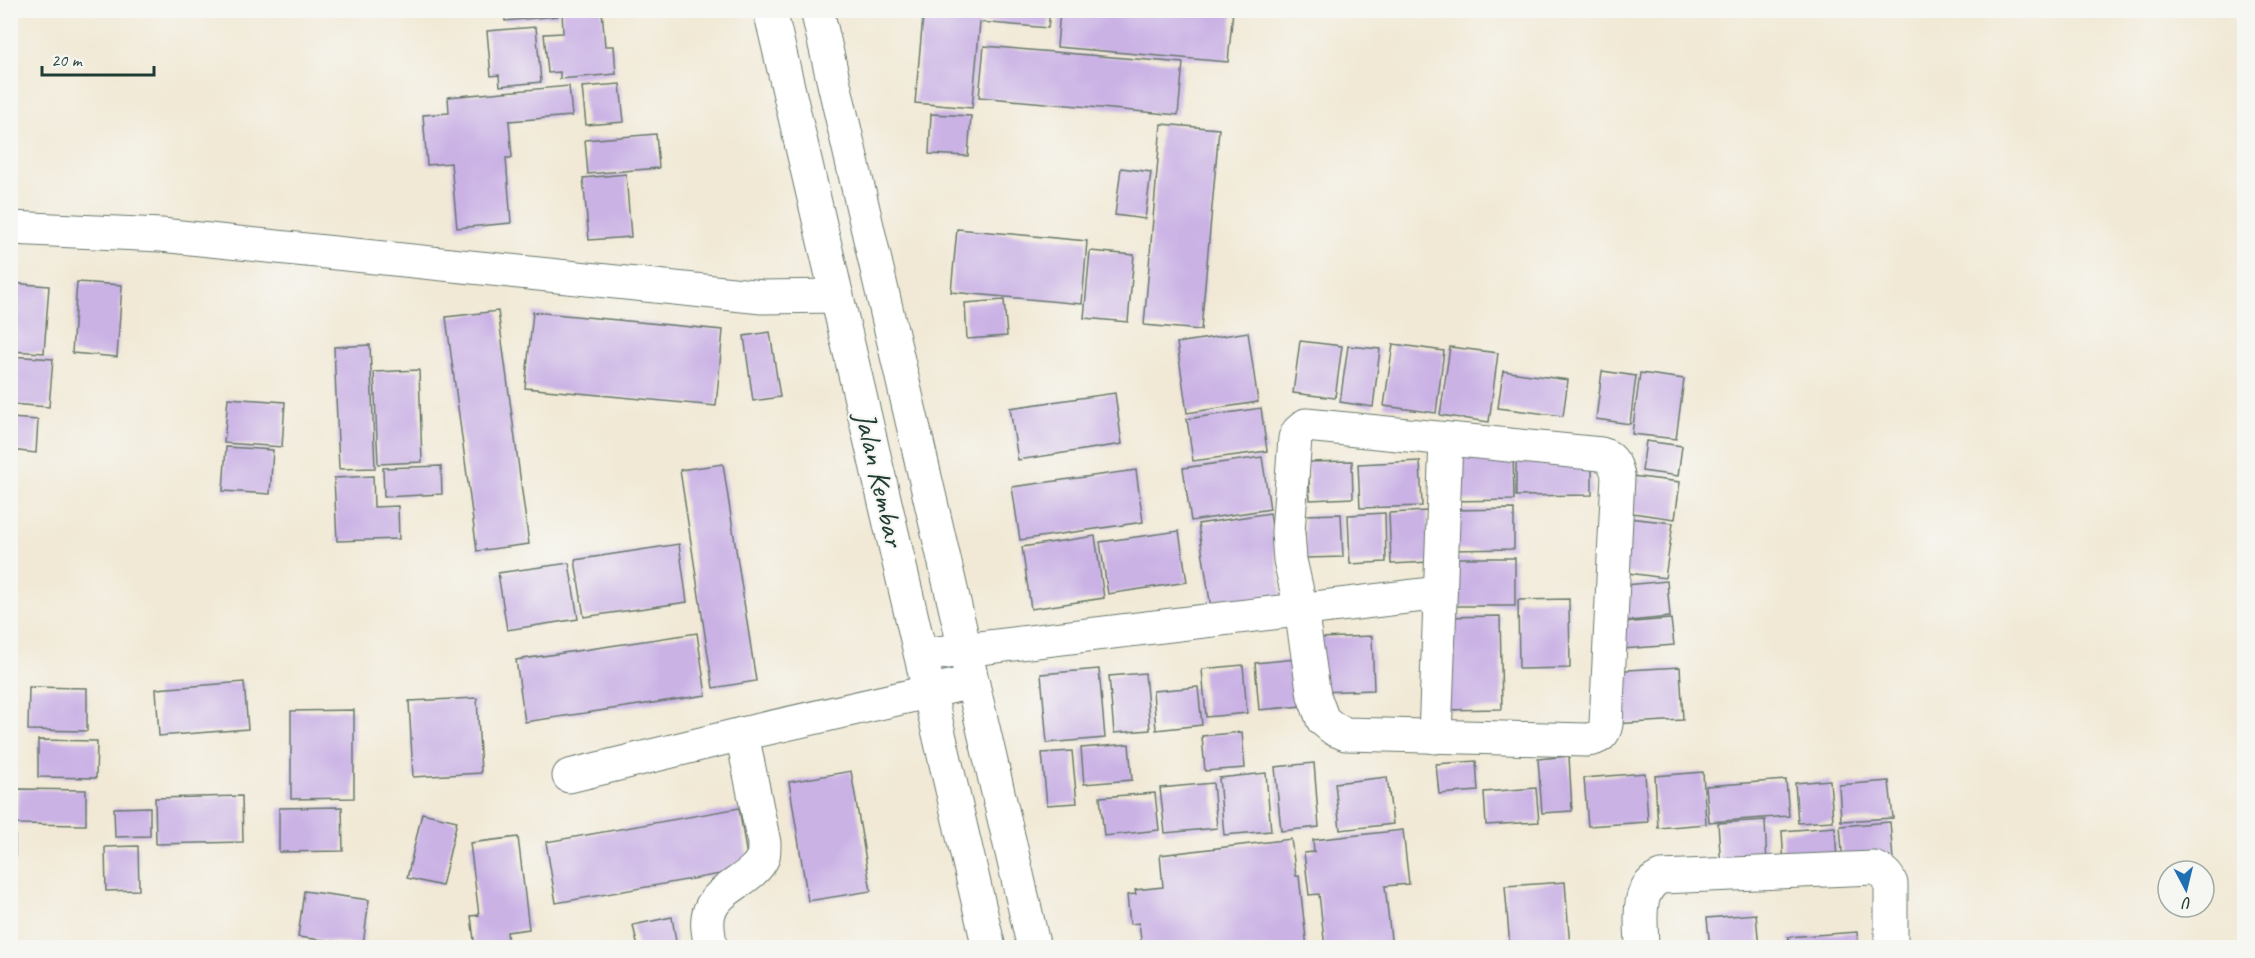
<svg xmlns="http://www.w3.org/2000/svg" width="2255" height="958" viewBox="0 0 2255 958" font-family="Caveat,sans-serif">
  <rect width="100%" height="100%" fill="#f6f6f2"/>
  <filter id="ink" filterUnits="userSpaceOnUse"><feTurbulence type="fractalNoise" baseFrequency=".0167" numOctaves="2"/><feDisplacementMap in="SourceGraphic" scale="12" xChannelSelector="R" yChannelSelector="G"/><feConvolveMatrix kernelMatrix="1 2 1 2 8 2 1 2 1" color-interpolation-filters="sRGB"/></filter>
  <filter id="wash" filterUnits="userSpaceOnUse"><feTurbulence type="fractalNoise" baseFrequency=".008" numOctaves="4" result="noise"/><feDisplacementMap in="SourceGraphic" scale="24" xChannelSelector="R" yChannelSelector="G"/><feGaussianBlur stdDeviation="1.35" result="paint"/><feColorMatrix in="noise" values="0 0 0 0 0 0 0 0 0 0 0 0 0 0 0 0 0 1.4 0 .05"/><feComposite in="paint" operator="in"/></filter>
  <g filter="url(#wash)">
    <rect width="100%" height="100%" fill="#f1e9d5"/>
    <g id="blocks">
      <!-- building -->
      <g fill="#cab2e5">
        <path d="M 504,10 L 558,10 L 558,16 L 505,21 Z"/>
        <path d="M 562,10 L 602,10 L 605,46 L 614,46 L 616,74 L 560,79 L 560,72 L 548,73 L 544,34 L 563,33 Z"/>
        <path d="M 884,10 L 1050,10 L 1048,28 L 980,22 L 972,108 L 915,103 L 923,17 L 883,14 Z"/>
        <path d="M 1060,10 L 1233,10 L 1228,62 L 1057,47 Z"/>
        <path d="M 536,27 L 541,82 L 500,86 L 499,75 L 491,76 L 487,31 Z"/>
        <path d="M 984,46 L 1183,63 L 1178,115 L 979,97 Z"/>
        <path d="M 620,84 L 624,122 L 586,125 L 582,87 Z"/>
        <path d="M 569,86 L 572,116 L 509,121 L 512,158 L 506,158 L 511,223 L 457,228 L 451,163 L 427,165 L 423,115 L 449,113 L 448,97 Z"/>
        <path d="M 931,114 L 971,116 L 968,156 L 929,154 Z"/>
        <path d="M 1161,124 L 1219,129 L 1201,330 L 1144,325 Z"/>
        <path d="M 656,134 L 659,168 L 588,174 L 585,140 Z"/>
        <path d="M 1121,168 L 1151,172 L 1145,219 L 1115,215 Z"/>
        <path d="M 626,174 L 631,237 L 589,240 L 583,178 Z"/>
        <path d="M 957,229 L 1087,241 L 1082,304 L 951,292 Z"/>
        <path d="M 1090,251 L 1134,255 L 1128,322 L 1084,318 Z"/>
        <path d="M 77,282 L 122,285 L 117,357 L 72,353 Z"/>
        <path d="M 10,283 L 49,286 L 44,353 L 10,351 Z"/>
        <path d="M 1004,300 L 1007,336 L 967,339 L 965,303 Z"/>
        <path d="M 498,311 L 529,544 L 477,551 L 446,317 Z"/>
        <path d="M 533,312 L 723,330 L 716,406 L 525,388 Z"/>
        <path d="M 770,332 L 780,397 L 753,401 L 744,336 Z"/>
        <path d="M 1248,332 L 1258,402 L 1187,413 L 1177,343 Z"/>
        <path d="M 1300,341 L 1342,346 L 1335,398 L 1293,393 Z"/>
        <path d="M 1393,344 L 1444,351 L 1436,413 L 1384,406 Z"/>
        <path d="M 370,345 L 375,468 L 339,469 L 334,347 Z"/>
        <path d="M 1348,346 L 1380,349 L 1373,407 L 1340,402 Z"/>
        <path d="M 1450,347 L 1498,353 L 1489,422 L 1440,415 Z"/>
        <path d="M 10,356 L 53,359 L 49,407 L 10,404 Z"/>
        <path d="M 419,370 L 422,462 L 378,464 L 374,372 Z"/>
        <path d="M 1503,371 L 1568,380 L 1563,416 L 1498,408 Z"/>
        <path d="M 1602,371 L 1636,376 L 1630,424 L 1596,419 Z"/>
        <path d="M 1640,373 L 1684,379 L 1676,439 L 1632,434 Z"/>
        <path d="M 1115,393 L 1122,444 L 1018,460 L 1010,408 Z"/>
        <path d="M 228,398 L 285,402 L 282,447 L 224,443 Z"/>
        <path d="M 1261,408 L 1267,451 L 1193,461 L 1187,419 Z"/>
        <path d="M 10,418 L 38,420 L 36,453 L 10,450 Z"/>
        <path d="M 1646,441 L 1682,446 L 1678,476 L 1642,471 Z"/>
        <path d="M 226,447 L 273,450 L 270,494 L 223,491 Z"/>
        <path d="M 1513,452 L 1514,500 L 1450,501 L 1449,453 Z"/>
        <path d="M 1262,457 L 1270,509 L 1191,521 L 1183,468 Z"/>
        <path d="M 1592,457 L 1592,495 L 1516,496 L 1516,458 Z"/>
        <path d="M 1352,461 L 1353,498 L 1310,500 L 1308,462 Z"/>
        <path d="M 1420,461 L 1422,506 L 1360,508 L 1358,464 Z"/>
        <path d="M 723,464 L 756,681 L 713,688 L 680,470 Z"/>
        <path d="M 441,466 L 442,494 L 384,497 L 383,468 Z"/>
        <path d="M 1136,470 L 1143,522 L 1020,540 L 1012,487 Z"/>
        <path d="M 1623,475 L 1680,482 L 1675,519 L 1618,511 Z"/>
        <path d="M 373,476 L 374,507 L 398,506 L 399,539 L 337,541 L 334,478 Z"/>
        <path d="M 1514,509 L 1514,549 L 1452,550 L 1451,510 Z"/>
        <path d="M 1427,511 L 1430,562 L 1391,564 L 1389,513 Z"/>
        <path d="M 1270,513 L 1282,598 L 1211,608 L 1198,524 Z"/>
        <path d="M 1385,513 L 1386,562 L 1350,564 L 1348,515 Z"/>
        <path d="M 1341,514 L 1343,557 L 1306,558 L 1304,515 Z"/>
        <path d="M 1628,518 L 1673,523 L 1665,578 L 1621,572 Z"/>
        <path d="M 1179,531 L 1187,582 L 1108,594 L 1100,542 Z"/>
        <path d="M 1095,536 L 1104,598 L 1031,609 L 1022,547 Z"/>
        <path d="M 679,544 L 687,602 L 584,617 L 575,560 Z"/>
        <rect x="1449" y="558" width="66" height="48"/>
        <path d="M 569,563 L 578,619 L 507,630 L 498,573 Z"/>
        <path d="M 1667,581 L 1670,617 L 1619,622 L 1616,586 Z"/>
        <path d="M 1569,599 L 1570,668 L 1519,669 L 1518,600 Z"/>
        <path d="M 1500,616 L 1502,709 L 1443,710 L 1441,617 Z"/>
        <path d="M 1671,619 L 1674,645 L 1623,649 L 1621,623 Z"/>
        <path d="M 697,633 L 706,695 L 525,722 L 516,660 Z"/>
        <path d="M 1372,636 L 1374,690 L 1321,692 L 1319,638 Z"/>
        <path d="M 1307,658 L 1312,705 L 1259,710 L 1255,663 Z"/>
        <path d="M 1243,665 L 1247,713 L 1206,717 L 1202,669 Z"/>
        <path d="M 1680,667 L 1683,720 L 1613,724 L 1610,671 Z"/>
        <path d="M 1099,669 L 1105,738 L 1047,743 L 1041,674 Z"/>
        <path d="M 1145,673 L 1150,730 L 1114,733 L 1109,676 Z"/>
        <path d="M 244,682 L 248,729 L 159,736 L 156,689 Z"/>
        <path d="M 29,687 L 87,688 L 87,731 L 28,730 Z"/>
        <path d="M 1198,687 L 1202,725 L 1156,730 L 1153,691 Z"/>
        <path d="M 477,698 L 481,773 L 413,777 L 409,701 Z"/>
        <path d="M 354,710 L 354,798 L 291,799 L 291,711 Z"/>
        <path d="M 1242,732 L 1245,768 L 1205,771 L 1202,736 Z"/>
        <path d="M 38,740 L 97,741 L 96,778 L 38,777 Z"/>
        <path d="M 1129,744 L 1132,780 L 1084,784 L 1081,748 Z"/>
        <path d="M 1072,751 L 1077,803 L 1047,805 L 1042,753 Z"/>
        <path d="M 1569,756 L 1572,811 L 1542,813 L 1538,759 Z"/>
        <path d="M 1476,761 L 1478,791 L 1439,794 L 1436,764 Z"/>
        <path d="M 1314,763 L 1319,827 L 1281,831 L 1275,767 Z"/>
        <path d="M 851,771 L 871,891 L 808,901 L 789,782 Z"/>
        <path d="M 1703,772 L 1706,824 L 1658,828 L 1655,776 Z"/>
        <path d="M 1266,773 L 1271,831 L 1224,835 L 1219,778 Z"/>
        <path d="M 1645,773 L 1648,822 L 1588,826 L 1584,778 Z"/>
        <path d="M 1387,777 L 1393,824 L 1340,830 L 1335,783 Z"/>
        <path d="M 1786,780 L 1789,816 L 1709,822 L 1706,786 Z"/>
        <path d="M 1830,780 L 1833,821 L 1798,823 L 1795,783 Z"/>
        <path d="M 1889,781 L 1893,818 L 1841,821 L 1839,785 Z"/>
        <path d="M 1213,783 L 1217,828 L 1165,833 L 1160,788 Z"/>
        <path d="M 1536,788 L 1539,822 L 1486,825 L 1484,792 Z"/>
        <path d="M 18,789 L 86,790 L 86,825 L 17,824 Z"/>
        <path d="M 1155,793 L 1159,830 L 1104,836 L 1100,797 Z"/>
        <path d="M 242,796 L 243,842 L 156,844 L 155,798 Z"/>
        <path d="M 150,807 L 150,836 L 115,837 L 114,808 Z"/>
        <path d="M 342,807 L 343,851 L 279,852 L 279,808 Z"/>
        <path d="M 739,808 L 749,869 L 556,903 L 546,842 Z"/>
        <path d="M 422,813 L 457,821 L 442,886 L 407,878 Z"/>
        <path d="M 1765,820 L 1767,865 L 1721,868 L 1718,823 Z"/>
        <path d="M 1890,822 L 1893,860 L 1843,863 L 1840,826 Z"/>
        <path d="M 1835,827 L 1837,862 L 1784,865 L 1782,831 Z"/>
        <path d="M 1403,830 L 1409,884 L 1385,886 L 1392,948 L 1325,948 L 1319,894 L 1309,895 L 1304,853 L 1314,852 L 1313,840 Z"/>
        <path d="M 10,834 L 15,834 L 15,862 L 10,861 Z"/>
        <path d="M 518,837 L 529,929 L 507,932 L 508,946 L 475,948 L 471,916 L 479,915 L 470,843 Z"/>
        <path d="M 1291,839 L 1296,876 L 1299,876 L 1307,948 L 1167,948 L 1166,945 L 1142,948 L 1139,923 L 1130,924 L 1127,895 L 1136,894 L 1135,890 L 1163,887 L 1160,855 Z"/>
        <path d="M 138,846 L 139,890 L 106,891 L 105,847 Z"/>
        <path d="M 1565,882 L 1570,948 L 1510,948 L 1505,886 Z"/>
        <path d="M 304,891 L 369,900 L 363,945 L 298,937 Z"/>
        <path d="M 1756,914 L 1759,948 L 1710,948 L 1707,918 Z"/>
        <path d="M 672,917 L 677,948 L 638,948 L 633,925 Z"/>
        <path d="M 1857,932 L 1858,948 L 1789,948 L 1788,937 Z"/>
        <path d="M 1702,941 L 1702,948 L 1647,948 L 1646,945 Z"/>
      </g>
    </g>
  </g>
  <g filter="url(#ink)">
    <use href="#blocks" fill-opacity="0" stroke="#68796c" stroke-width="1.5"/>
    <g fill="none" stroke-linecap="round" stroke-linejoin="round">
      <!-- minor casing -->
      <g stroke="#68796c" stroke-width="35">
        <g id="minor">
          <path d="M 10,228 L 161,235 L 762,297 L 837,296"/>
          <path d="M 1306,425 L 1601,454 C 1612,457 1616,465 1618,476 L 1606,724 C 1604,736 1597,739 1586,740 L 1346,734 L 1334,729 L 1323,720 L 1314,696 L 1301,609 L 1290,560 L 1288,532 L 1295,438 L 1298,432 Z"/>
          <path d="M 921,655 L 1440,593"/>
          <path d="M 1435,737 L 1446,439"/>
          <path d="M 569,776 L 742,734 L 972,682"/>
          <path d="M 711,948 C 709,935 705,922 710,910 C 719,887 753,880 763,857 C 764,853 764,847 764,843 L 742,734"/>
          <path d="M 1642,948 C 1642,924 1634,888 1661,877 L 1874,868 C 1883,871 1888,875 1891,884 L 1891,948"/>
        </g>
      </g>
      <!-- secondary casing -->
      <g stroke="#68796c" stroke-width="35">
        <g id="secondary">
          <path d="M 770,10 L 989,948"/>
          <path d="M 817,10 L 1034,948"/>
        </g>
      </g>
      <!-- minor -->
      <use href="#minor" stroke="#fff" stroke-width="33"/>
      <!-- secondary -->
      <use href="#secondary" stroke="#fff" stroke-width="33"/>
    </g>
  </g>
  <g text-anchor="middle" stroke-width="4.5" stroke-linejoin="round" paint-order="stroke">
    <!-- street labels -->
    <g font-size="30" fill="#1f3d34" stroke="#f6f6f2">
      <text transform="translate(880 479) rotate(77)" y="10">Jalan Kembar</text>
    </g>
  </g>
  <!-- margin -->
  <rect width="2255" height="958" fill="none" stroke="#f6f6f2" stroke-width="36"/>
  <!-- north arrow -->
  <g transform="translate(2186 889) rotate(173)"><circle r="28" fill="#f6f6f2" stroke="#a0aca6" stroke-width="1.5"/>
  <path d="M0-4.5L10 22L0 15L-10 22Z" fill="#1f6fb2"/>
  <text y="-9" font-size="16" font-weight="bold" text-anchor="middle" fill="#1f3d34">U</text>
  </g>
  <!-- scale -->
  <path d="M42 66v9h112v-9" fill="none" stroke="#1f3d34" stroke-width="3"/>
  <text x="51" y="66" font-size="18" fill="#1f3d34" stroke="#f6f6f2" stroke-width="4.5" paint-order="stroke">20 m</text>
</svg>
